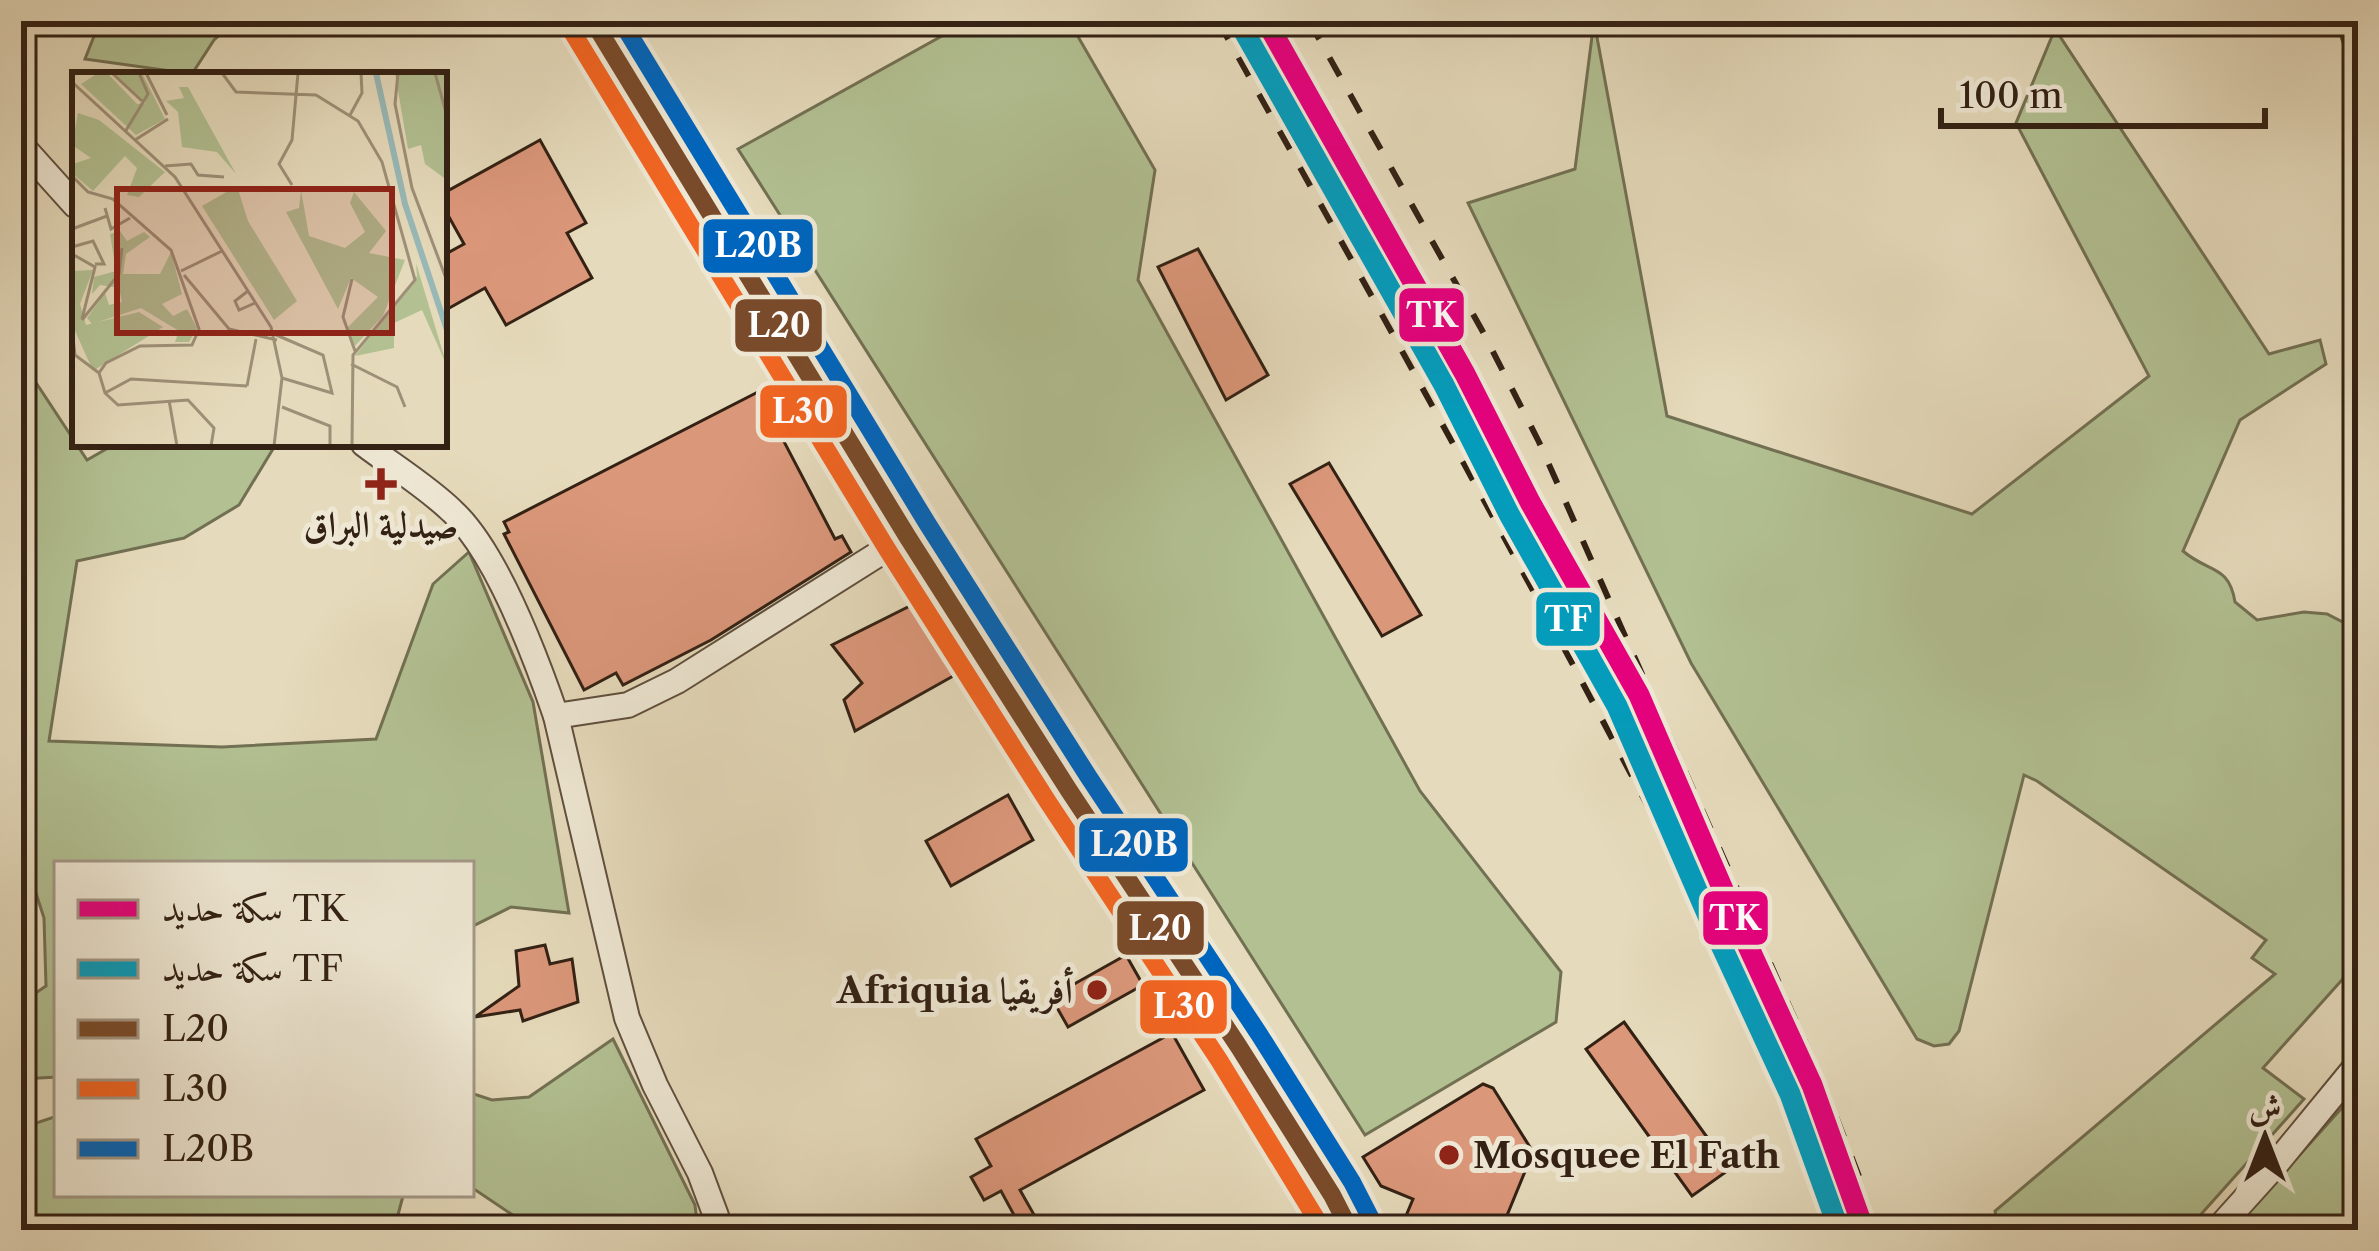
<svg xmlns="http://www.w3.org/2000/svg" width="2379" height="1251" viewBox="0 0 2379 1251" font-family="'Libre Caslon Text',Amiri,serif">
  <rect width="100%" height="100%" fill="#e5dabb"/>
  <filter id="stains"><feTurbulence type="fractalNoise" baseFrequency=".00167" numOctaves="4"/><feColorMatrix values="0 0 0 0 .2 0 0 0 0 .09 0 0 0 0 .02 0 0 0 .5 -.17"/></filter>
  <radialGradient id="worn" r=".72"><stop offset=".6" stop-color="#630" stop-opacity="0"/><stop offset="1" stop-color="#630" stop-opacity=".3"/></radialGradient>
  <!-- green -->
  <g fill="#b2c092" stroke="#727053" stroke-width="3">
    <path d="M 100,21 L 235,21 L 214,40 L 192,74 L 85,59 Z"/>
    <path d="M 969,21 L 1069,21 L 1155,170 L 1138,280 L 1420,791 L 1561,972 L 1556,1022 L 1365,1135 L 738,149 Z"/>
    <path d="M 1594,21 L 1667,416 L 1972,514 L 2149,376 L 2016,123 L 2055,29 L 2269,354 L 2320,340 L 2326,364 L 2240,420 L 2183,551 C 2208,573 2229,564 2235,602 L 2257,620 L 2304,612 L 2327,614 L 2358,630 L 2358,868 L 2352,874 L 2358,882 L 2358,962 L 2263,1068 L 2304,1099 L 2187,1230 L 1999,1230 L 1995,1211 L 2275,974 L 2252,958 L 2266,940 L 2037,781 L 2024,775 L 1959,1031 L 1949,1044 L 1934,1046 L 1917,1039 L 1691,663 L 1468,203 L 1575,169 Z"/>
    <path d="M 27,369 L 87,460 L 115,444 L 276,444 L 239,505 L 184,538 L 77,561 L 49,741 L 222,747 L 376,739 L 433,584 L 469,552 L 533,702 L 569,913 L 511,907 L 471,927 L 471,864 L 57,864 L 57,1077 L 21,1079 L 21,1003 L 46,986 L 44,918 L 26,862 L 21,862 L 21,371 Z"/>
    <path d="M 613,1039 L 695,1205 L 698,1230 L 535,1230 L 471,1187 L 471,1093 L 492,1100 L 529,1097 Z"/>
    <path d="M 2358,1090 L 2358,1230 L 2232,1230 Z"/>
    <path d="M 57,1116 L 57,1194 L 399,1194 L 403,1196 L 394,1230 L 21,1230 L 21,1128 Z"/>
  </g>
  <!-- building -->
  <g fill="#db977a" stroke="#332114" stroke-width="3">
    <path d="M 540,140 L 586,223 L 567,233 L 592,278 L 506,325 L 485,288 L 444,311 L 444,255 L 464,244 L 444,208 L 444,193 Z"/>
    <path d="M 1198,249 L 1268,375 L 1226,400 L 1158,267 Z"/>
    <path d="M 758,392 L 835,539 L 842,536 L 851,552 L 711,640 L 623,685 L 616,673 L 584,690 L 504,534 L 509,532 L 504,522 Z"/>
    <path d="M 1329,463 L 1421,615 L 1382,636 L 1290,484 Z"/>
    <path d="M 914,604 L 955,675 L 855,731 L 844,700 L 862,683 L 832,645 Z"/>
    <path d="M 1008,795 L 1033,840 L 951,886 L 926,841 Z"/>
    <path d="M 545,945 L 550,964 L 572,959 L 578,1002 L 523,1021 L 520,1010 L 475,1017 L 519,986 L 516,951 Z"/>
    <path d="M 1126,955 L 1143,985 L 1068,1027 L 1051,997 Z"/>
    <path d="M 1624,1022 L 1730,1169 L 1692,1196 L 1586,1049 Z"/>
    <path d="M 1172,1033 L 1204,1090 L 1020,1190 L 1037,1220 L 1021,1228 L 1001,1191 L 984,1200 L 971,1177 L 991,1166 L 976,1139 Z"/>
    <path d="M 1483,1084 L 1493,1088 L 1533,1152 L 1501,1230 L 1408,1230 L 1403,1223 L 1413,1199 L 1381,1186 L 1363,1157 Z"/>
  </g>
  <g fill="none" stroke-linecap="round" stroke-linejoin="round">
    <!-- street casing -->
    <g stroke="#604f3e" stroke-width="28">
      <g id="street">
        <path d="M 2349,21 L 2358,48"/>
        <path d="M 21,145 L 75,205"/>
        <path d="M 364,444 C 393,466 426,486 452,511 C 497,552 536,658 556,716 L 627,1018 L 655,1085 L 700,1173 L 716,1216 L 717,1230"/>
        <path d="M 556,716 L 628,705 L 677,681 L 907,536"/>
        <path d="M 2217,1230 L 2271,1170 L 2358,1064"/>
      </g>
    </g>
    <!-- primary casing -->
    <g stroke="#332114" stroke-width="44">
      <path id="primary" d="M 593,21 L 907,536 L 1068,789 L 1239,1047 L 1332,1195 L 1350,1230"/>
    </g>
    <!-- street -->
    <use href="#street" stroke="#eee7d3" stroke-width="24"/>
    <!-- primary -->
    <use href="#primary" stroke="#e2bd7e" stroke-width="39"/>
    <!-- rail -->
    <g stroke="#332114" stroke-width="6" stroke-dasharray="21 21" stroke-linecap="butt">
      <path d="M 1218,21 C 1375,301 1531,581 1679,866 C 1742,987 1815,1103 1864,1230"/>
      <path d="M 1309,21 L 1483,332 L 1539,442 L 1822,1080 L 1860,1179"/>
    </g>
    <!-- bus-1 casing -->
    <g stroke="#eee7d3" stroke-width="27">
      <path id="bus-1" d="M 593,21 L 907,536 L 1068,789 L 1239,1047 L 1332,1195 L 1350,1230"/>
    </g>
    <!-- bus-2 casing -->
    <g stroke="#eee7d3" stroke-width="27">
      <path id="bus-2" d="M 573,33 L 887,549 L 1048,802 L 1219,1060 L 1323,1230"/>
    </g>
    <!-- bus-3 casing -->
    <g stroke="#eee7d3" stroke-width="27">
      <path id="bus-3" d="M 621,21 L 927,523 L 1088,776 L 1259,1034 L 1352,1182 L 1371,1219"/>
    </g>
    <!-- bus-1 -->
    <use href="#bus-1" stroke="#7a4b2a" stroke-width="18"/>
    <!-- bus-2 -->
    <use href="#bus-2" stroke="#f26522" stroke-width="18"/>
    <!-- bus-3 -->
    <use href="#bus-3" stroke="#0065bd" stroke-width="18"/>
    <!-- rail-1 casing -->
    <g stroke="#eee7d3" stroke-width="30">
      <path id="rail-1" d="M 1266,21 L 1465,374 L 1530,502 L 1639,695 L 1737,922 L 1812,1085 L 1864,1230"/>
    </g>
    <!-- rail-2 casing -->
    <g stroke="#eee7d3" stroke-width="30">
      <path id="rail-2" d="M 1245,33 L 1444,385 L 1509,514 L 1617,706 L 1715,932 L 1790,1094 L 1839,1230"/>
    </g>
    <!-- rail-1 -->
    <use href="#rail-1" stroke="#e5007d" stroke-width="21"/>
    <!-- rail-2 -->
    <use href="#rail-2" stroke="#059bbb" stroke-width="21"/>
  </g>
  <!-- markers -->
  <g fill="#8f2418" stroke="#eee7d3" stroke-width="4.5">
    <path d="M375 466h12v12h12v12h-12v12h-12v-12h-12v-12h12z"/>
    <circle cx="1097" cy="990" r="12"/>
    <circle cx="1449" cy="1155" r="12"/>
  </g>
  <g text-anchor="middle" stroke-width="10" stroke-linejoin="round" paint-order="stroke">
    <!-- poi labels -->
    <g font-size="36" font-weight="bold" fill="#332114" stroke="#eee7d3">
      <text x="381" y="537">صيدلية البراق</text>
      <text x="1073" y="1003" text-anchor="end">Afriquia أفريقيا</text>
      <text x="1473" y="1168" text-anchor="start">Mosquee El Fath</text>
    </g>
  </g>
  <!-- overview -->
  <g transform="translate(72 72)">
    <rect width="375" height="375" fill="#e5dabb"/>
    <path d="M 26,1 L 35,1 L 65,32 L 74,31 L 42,1 L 70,1 L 93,47 L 64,63 L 9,12 ZM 323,1 L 375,1 L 375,108 L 353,92 L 349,73 L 336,77 ZM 107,15 L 116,15 L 164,102 L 145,80 L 110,75 L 106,40 L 94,29 L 112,26 ZM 6,41 L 27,48 L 93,100 L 67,125 L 55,123 L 65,96 L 53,84 L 21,119 L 1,102 L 1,92 L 19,86 L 0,73 ZM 165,114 L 176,149 L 225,229 L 202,248 L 130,134 ZM 229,118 L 237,164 L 273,176 L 293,160 L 278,131 L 282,120 L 314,159 L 297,181 L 333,188 L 311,244 L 283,274 L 275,256 L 306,225 L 279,206 L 266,237 L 214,140 L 227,136 ZM 48,159 L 55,169 L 72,160 L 78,165 L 54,182 L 51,202 L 88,202 L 99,180 L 110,222 L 90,232 L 101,244 L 115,237 L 125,256 L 117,270 L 103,270 L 107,259 L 69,236 L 20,252 L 15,246 L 33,221 L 37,233 L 50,230 L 47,216 L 28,213 L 20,222 L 22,205 L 44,199 L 38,162 ZM 344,191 L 375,294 L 350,238 L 322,251 L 322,276 L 283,284 L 345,204 ZM 21,198 L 8,232 L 14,253 L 67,240 L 91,255 L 21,299 L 0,252 L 0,199 Z" fill="#b2c092"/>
    <path fill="none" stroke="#98b9b8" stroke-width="6" d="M 304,1 L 333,132 L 375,258"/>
    <path fill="none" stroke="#9e9078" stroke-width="3" d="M 40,1 L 70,29M 74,1 L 95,43M 150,1 L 164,20 L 244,23 L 286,49 L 310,90 L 343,208 L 281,283 L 280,374M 326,1 L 323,32 L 340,116 L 375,209M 363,1 L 375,44M 0,10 L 103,105 L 199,255 L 210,306 L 202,374M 278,43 L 290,21 L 289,1M 53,60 L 76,22 L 67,1M 63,68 L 96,47M 93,94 L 119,92 L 126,103 L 152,105M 0,104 L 16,120 L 41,127 L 99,178 L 127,257 L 120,273 L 68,274 L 34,291 L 27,301 L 33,321 L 46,333 L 116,328 L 142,356 L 139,374M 220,113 L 207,92 L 220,68 L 226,1M 33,136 L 39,157 L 58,146M 0,157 L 35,144M 0,175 L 21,169 L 32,192 L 23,192M 0,182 L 23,195 L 10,247M 109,199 L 150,179M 112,203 L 157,257 L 205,268M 280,207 L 271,245 L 283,279M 176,219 L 163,229 L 167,238 L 183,231M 10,248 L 47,202 L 50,176M 0,257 L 3,283 L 27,301M 202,262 L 251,283 L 260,321 L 210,306M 279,292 L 325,315 L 333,335M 175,314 L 184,267M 33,321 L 59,307 L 175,314M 97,328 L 105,374M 210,335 L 258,354 L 258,374"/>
    <path fill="#8f2418" fill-opacity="0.15" stroke="#8f2418" stroke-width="6" d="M 45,117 L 320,117 L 320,261 L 45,261 Z"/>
    <rect width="375" height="375" fill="none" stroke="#332114" stroke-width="6"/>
  </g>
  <g stroke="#eee7d3" stroke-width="4.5">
    <rect x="701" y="217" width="114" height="58" rx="12" fill="#0065bd"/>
    <rect x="1397" y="286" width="69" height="58" rx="12" fill="#e5007d"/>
    <rect x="733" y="297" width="91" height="57" rx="12" fill="#7a4b2a"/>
    <rect x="758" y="383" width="91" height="57" rx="12" fill="#f26522"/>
    <rect x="1534" y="590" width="68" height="58" rx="12" fill="#059bbb"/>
    <rect x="1077" y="816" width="113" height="58" rx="12" fill="#0065bd"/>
    <rect x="1701" y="889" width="69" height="58" rx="12" fill="#e5007d"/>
    <rect x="1115" y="899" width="91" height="58" rx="12" fill="#7a4b2a"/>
    <rect x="1138" y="978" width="91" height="58" rx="12" fill="#f26522"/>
  </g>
  <g font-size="33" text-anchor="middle" font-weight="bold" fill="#fff">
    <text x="758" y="257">L20B</text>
    <text x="1432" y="327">TK</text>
    <text x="779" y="337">L20</text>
    <text x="803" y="423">L30</text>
    <text x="1568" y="631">TF</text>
    <text x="1134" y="856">L20B</text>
    <text x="1735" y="930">TK</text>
    <text x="1160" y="940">L20</text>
    <text x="1184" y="1018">L30</text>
  </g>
  <!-- margin -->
  <rect width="2379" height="1251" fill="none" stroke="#e5dabb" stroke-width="72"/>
  <rect x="24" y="24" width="2331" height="1203" fill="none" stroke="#332114" stroke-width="6"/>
  <rect x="36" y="36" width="2307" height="1179" fill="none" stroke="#332114" stroke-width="3"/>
  <!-- legend -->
  <rect x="54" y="861" width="420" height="336" fill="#eee7d3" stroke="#a39887" stroke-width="3"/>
  <rect x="78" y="900" width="60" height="18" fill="#e5007d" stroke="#a39887" stroke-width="3"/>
  <text x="162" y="921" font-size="36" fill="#332114">سكة حديد TK</text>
  <rect x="78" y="960" width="60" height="18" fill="#059bbb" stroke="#a39887" stroke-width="3"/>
  <text x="162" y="981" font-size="36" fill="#332114">سكة حديد TF</text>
  <rect x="78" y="1020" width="60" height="18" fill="#7a4b2a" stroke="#a39887" stroke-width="3"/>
  <text x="162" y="1041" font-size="36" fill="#332114">L20</text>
  <rect x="78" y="1080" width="60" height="18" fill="#f26522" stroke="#a39887" stroke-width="3"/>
  <text x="162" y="1101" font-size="36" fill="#332114">L30</text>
  <rect x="78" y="1140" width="60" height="18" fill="#0065bd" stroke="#a39887" stroke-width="3"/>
  <text x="162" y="1161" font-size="36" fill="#332114">L20B</text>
  <!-- north arrow -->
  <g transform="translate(2265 1137)" stroke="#eee7d3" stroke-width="9" paint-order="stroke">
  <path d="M0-9L21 45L0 30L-21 45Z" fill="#332114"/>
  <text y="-18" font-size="33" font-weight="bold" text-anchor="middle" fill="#332114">ش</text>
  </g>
  <!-- scale -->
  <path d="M1941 108v18h324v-18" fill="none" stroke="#332114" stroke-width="6"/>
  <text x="1959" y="108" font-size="36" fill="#332114" stroke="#eee7d3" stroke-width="9" paint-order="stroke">100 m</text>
  <rect width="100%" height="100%" filter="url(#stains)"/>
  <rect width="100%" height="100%" fill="url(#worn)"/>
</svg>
